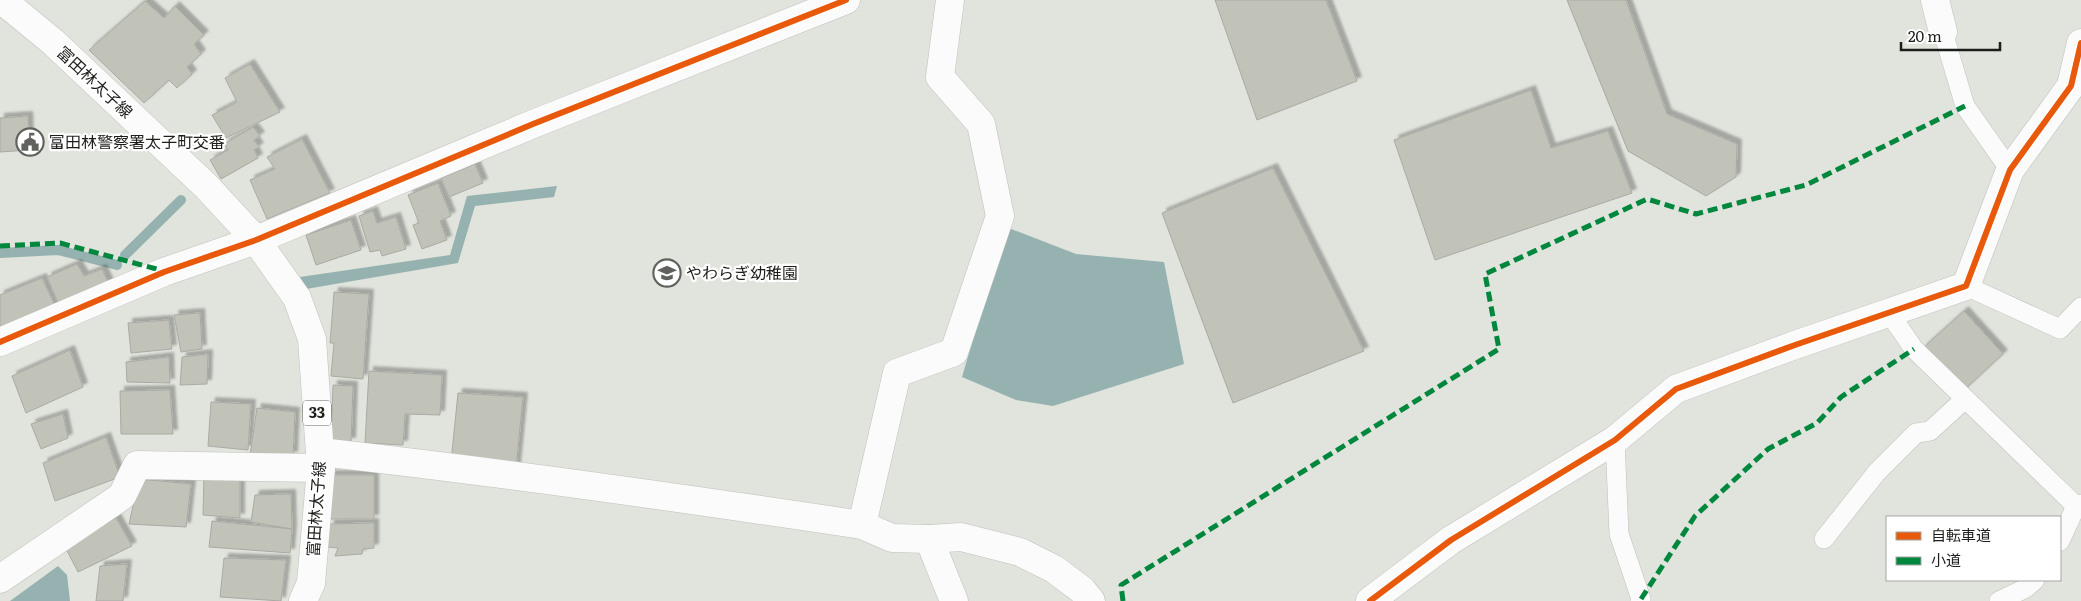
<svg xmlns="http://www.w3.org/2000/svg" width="2081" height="601" viewBox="0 0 2081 601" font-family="Literata,'Noto Sans JP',serif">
  <defs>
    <filter id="shadow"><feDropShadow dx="4.5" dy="-4.5" stdDeviation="1" flood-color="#0004"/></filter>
  </defs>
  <rect width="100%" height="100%" fill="#e0e4dc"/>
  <!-- water -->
  <g fill="#96b2b0">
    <path d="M 557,186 L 554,197 L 475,206 L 458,263 L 306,289 L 300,277 L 450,255 L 467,196 Z"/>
    <path d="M 1006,227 L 1076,254 L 1164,262 L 1184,364 L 1053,406 L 1016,400 L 962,377 Z"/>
    <path d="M 58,566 L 67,575 L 70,601 L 10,601 Z"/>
  </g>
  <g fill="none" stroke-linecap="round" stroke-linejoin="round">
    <!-- stream -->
    <g stroke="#96b2b0" stroke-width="10">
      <path d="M 0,253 L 58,250 L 117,265"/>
      <path d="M 125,255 L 181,200"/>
    </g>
  </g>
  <!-- building -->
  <g fill="#c1c2b8" stroke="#a9aaa4" filter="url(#shadow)">
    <path d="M 1215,0 L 1326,0 L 1357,81 L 1257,120 Z"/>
    <path d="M 1567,0 L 1626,0 L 1667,114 L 1737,144 L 1736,177 L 1706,196 L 1628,151 Z"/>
    <path d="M 145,1 L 164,18 L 175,6 L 204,35 L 194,44 L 201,54 L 187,67 L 192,74 L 177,88 L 169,80 L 144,103 L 89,50 Z"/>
    <path d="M 250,64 L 280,112 L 226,138 L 212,115 L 237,102 L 225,78 Z"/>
    <path d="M 1531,90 L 1551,148 L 1608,131 L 1632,193 L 1435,260 L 1394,140 Z"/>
    <path d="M 28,116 L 30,150 L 0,152 L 0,118 Z"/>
    <path d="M 253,127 L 260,136 L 254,140 L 259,147 L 254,150 L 258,158 L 221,179 L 210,160 L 228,150 L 224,144 Z"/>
    <path d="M 302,139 L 330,193 L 267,219 L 250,180 L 275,169 L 267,157 Z"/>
    <path d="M 475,164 L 483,183 L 449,197 L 441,178 Z"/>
    <path d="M 1273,168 L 1364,351 L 1233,403 L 1162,213 Z"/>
    <path d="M 438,183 L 451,216 L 440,221 L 447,240 L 422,249 L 413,225 L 419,223 L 408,195 Z"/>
    <path d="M 373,211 L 377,223 L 396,217 L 406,249 L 382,256 L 380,250 L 370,252 L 359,216 Z"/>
    <path d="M 351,220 L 361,250 L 316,265 L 306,235 Z"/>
    <path d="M 77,264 L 84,276 L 102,269 L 109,284 L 59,305 L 47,277 Z"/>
    <path d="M 42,278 L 57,310 L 0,333 L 0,295 Z"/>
    <path d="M 334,292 L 369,294 L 363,379 L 331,376 L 334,343 L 330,343 Z"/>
    <path d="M 1964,311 L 2003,354 L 1962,392 L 1923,348 Z"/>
    <path d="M 200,313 L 202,349 L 181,352 L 174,315 Z"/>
    <path d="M 169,320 L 172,349 L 131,353 L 128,323 Z"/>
    <path d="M 70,350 L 83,387 L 26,413 L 12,376 Z"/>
    <path d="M 208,354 L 207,384 L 180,385 L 182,357 Z"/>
    <path d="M 169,357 L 170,383 L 127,382 L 126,362 Z"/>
    <path d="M 369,371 L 442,375 L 440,415 L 405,414 L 403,445 L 365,443 Z"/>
    <path d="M 333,385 L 353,386 L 351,442 L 331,441 Z"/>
    <path d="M 170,390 L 173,434 L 121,434 L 120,391 Z"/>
    <path d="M 458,393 L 523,397 L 516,468 L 451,462 Z"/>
    <path d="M 211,402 L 251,404 L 248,450 L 208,446 Z"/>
    <path d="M 257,408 L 295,412 L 293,456 L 250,455 Z"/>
    <path d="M 63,414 L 68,438 L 41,449 L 31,424 Z"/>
    <path d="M 106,437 L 120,477 L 55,501 L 43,463 Z"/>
    <path d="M 204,473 L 240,474 L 240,518 L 203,515 Z"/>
    <path d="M 330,475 L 374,475 L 374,519 L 328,519 Z"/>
    <path d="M 139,479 L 191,484 L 186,527 L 129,524 Z"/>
    <path d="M 291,494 L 292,529 L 251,522 L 255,495 Z"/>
    <path d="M 116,518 L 132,546 L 78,572 L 64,545 Z"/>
    <path d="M 212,521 L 292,529 L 290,553 L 209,547 Z"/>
    <path d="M 374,523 L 374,548 L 363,549 L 362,554 L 335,556 L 338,548 L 327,547 L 330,524 Z"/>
    <path d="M 224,558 L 286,560 L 281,601 L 220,597 Z"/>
    <path d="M 127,564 L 123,601 L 96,601 L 100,566 Z"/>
  </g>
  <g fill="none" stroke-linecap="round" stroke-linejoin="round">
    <!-- service casing -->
    <g stroke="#bec1bb" stroke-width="20">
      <g id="service">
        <path d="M 1943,32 L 1965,106 L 2010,170"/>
        <path d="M 1966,286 L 2060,329 L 2081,307"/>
        <path d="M 1889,313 L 1914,349 L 2076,506"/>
        <path d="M 1615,440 L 1619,534 L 1641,599 L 1640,601"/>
        <path d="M 1824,539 L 1877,472 L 1916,433 L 1930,431 L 1965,399"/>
        <path d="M 2060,541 L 2076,506 L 2081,504"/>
        <path d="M 1999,601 L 2026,588 L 2035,580"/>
      </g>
    </g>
    <!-- minor casing -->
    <g stroke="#bec1bb" stroke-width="29">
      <g id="minor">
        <path d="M 1935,0 L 1943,32"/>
        <path d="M 0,342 L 164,272 L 256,240 L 533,124 L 846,0"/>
        <path d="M 320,452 C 501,472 682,498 862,525 L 892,538 L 929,539 L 961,537 L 1020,552 L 1054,569 L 1082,590 L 1091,601"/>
        <path d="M 862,525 L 897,373 L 954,352 L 1000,216 L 981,124 L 940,77 L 950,0"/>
        <path d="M 929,539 L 954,601"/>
        <path d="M 0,579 L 122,496 L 137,465 L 321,468"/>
        <path d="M 1370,601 L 1451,540 L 1615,440 L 1676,389 L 1795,345 L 1966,286 L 2010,170 L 2071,86 L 2081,43"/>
      </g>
    </g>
    <!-- primary casing -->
    <g stroke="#bec1bb" stroke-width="29">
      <path id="primary" d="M 0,3 L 2,0 L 53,42 L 206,186 L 256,240 L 297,298 L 312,339 L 321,468 L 311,583 L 303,601"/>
    </g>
    <!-- trunk casing -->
    <g stroke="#bec1bb" stroke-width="29">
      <path id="trunk" d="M 2,0 L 3,0"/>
    </g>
    <!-- service -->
    <use href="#service" stroke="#fafbfa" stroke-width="19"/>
    <!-- minor -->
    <use href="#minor" stroke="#fafbfa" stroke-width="28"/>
    <!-- primary -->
    <use href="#primary" stroke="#fafbfa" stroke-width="28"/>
    <!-- trunk -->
    <use href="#trunk" stroke="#fafbfa" stroke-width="28"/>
    <!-- quiet -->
    <g stroke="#00873e" stroke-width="5" stroke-dasharray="10 5" stroke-linecap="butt">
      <path d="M 0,246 L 60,243 L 164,271"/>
      <path d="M 1641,599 L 1695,516 L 1768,449 L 1817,423 L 1841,397 L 1914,349"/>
      <path d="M 1123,601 L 1121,585 L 1499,349 L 1485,274 L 1647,199 L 1696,214 L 1806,185 L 1965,106"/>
    </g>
    <!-- cycleway casing -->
    <g stroke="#fff" stroke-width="9">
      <g id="cycleway">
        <path d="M 0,342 L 164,272 L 256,240 L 533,124 L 846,0"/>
        <path d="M 1370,601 L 1451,540 L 1615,440 L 1676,389 L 1795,345 L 1966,286 L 2010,170 L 2071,86 L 2081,43"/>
      </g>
    </g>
    <!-- cycleway -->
    <use href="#cycleway" stroke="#e8590c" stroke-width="6"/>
  </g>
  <!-- icons -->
  <defs>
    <g id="civic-ring" transform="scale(1.4375)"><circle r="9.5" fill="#fff" stroke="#60635d" stroke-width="1.5"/><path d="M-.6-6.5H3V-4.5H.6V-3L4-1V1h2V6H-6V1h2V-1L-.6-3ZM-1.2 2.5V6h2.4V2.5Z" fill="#60635d"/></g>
    <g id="school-ring" transform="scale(1.4375)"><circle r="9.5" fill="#fff" stroke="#60635d" stroke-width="1.5"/><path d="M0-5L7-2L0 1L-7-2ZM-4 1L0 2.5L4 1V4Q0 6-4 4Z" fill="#60635d"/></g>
  </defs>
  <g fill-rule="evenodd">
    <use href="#civic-ring" x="30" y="142"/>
    <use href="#school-ring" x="667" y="273"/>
  </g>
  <g text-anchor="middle" stroke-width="4.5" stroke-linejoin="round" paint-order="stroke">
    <!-- shield labels -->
    <rect fill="#fff" stroke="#5f625e" stroke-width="1" x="303" y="400.5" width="28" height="25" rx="4"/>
    <g font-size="15" font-weight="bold" fill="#1b1e19">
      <text x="317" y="418">33</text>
    </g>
    <!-- street labels -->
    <g font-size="16" fill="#1b1e19" stroke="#fff">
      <text transform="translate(95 82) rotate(43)" y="6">富田林太子線</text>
      <text transform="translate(316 509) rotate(-86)" y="6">富田林太子線</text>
    </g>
    <!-- poi labels -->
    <g font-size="16" fill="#1b1e19" stroke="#fff" text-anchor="start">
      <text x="49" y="148">富田林警察署太子町交番</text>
      <text x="686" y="279">やわらぎ幼稚園</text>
    </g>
  </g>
  <!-- legend -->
  <rect x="1886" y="516" width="175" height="65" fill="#ffffff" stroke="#a4a5a3"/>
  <rect x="1896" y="532" width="25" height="8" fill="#e8590c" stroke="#a4a5a3"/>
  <text x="1931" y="541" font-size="15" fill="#1b1e19">自転車道</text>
  <rect x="1896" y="557" width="25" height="8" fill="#00873e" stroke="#a4a5a3"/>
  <text x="1931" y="566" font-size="15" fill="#1b1e19">小道</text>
  <!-- scale -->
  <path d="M1901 42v8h99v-8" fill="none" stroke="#1b1e19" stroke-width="2.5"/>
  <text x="1908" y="42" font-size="15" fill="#1b1e19" stroke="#ffffff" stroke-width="4" paint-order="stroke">20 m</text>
</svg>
